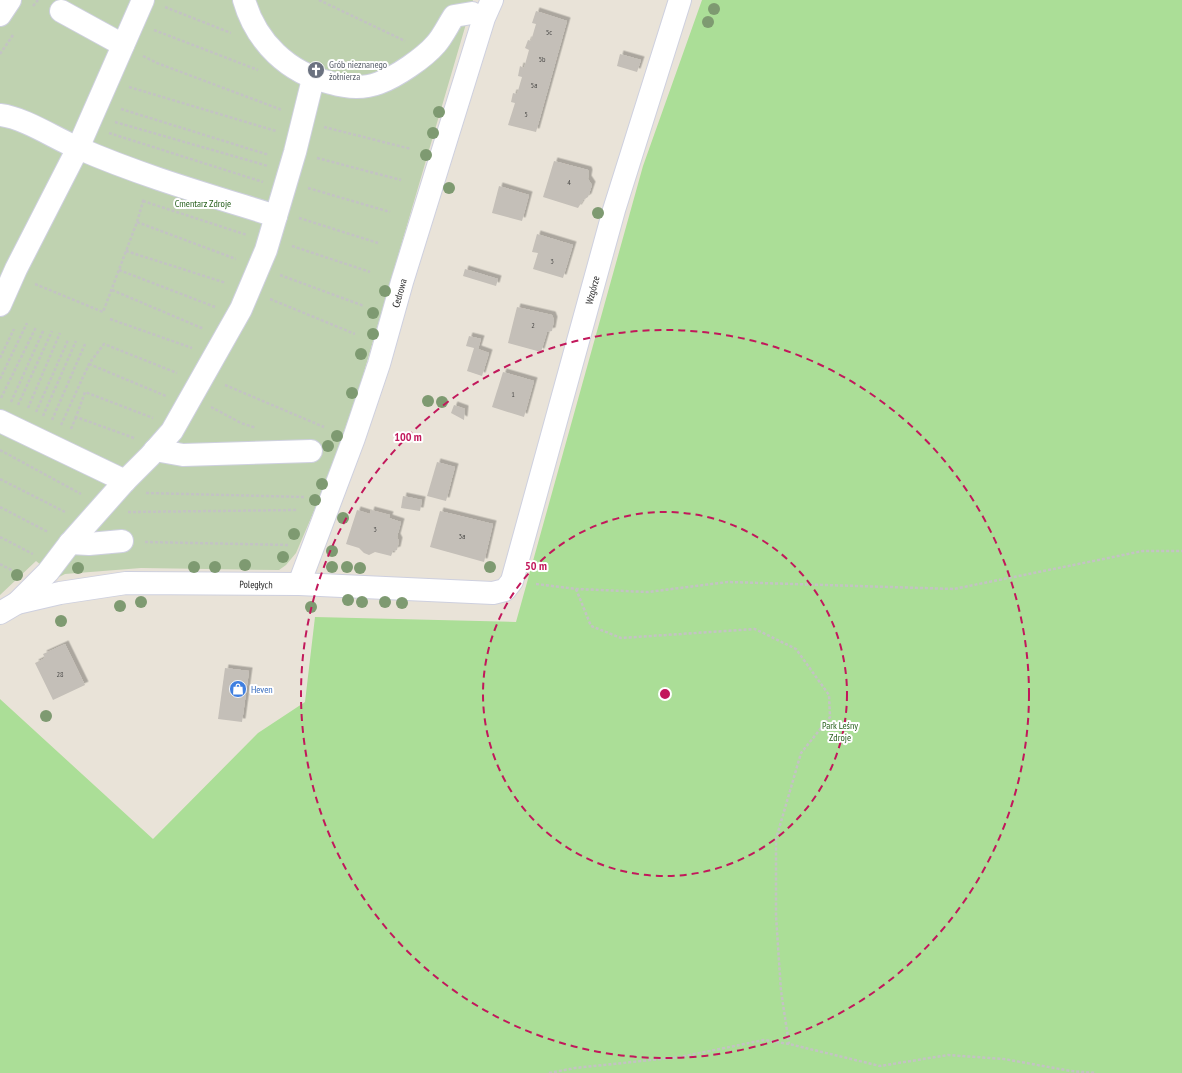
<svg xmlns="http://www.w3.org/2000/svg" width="1182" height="1073" viewBox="0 0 1182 1073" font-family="'PT Sans Narrow',sans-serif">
  <defs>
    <filter id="shadow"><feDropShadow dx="3.5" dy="-3.5" stdDeviation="0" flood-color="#0004"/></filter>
  </defs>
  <rect width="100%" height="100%" fill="#e9e3d8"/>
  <!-- green -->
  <path fill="#abde97" d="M 702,0 L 1182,0 L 1182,1073 L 0,1073 L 0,699 L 153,839 L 258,733 L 305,702 L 315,617 L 516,622 L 643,166 Z"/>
  <!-- cemetery -->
  <path fill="#bfd2b0" d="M 0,0 L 473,0 L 359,389 L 326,483 L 296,553 L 286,565 L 279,570 L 141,568 L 65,574 L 57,578 L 36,561 L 0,595 Z"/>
  <!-- building -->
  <g fill="#c4bfb8" filter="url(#shadow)">
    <path d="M 536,11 L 567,21 L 536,132 L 508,125 L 515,103 L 511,102 L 513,93 L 517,94 L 522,77 L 518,76 L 520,66 L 524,68 L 529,50 L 525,48 L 528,40 L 531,41 L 536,24 L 532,23 Z"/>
    <path d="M 620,54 L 641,60 L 637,72 L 617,66 Z"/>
    <path d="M 554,161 L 588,170 L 589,173 L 588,179 L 592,185 L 588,197 L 583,200 L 578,208 L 543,197 Z"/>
    <path d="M 499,186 L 529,195 L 522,221 L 492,213 Z"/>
    <path d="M 537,234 L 573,245 L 563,278 L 533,269 L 538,253 L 532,252 Z"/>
    <path d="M 465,269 L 498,279 L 496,286 L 463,276 Z"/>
    <path d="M 517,307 L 552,315 L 554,320 L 552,331 L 547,332 L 541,352 L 508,343 Z"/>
    <path d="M 469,336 L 481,339 L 478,349 L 489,353 L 482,376 L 467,371 L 474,348 L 466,346 Z"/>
    <path d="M 503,372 L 534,381 L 524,417 L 492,407 Z"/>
    <path d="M 454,405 L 465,409 L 464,420 L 451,413 Z"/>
    <path d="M 437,462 L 455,467 L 446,501 L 427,496 Z"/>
    <path d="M 403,496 L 422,500 L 420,511 L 401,508 Z"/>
    <path d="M 357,510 L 370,514 L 371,510 L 390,515 L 389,518 L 401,522 L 397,537 L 399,541 L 397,550 L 393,551 L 391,556 L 375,552 L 369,555 L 364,553 L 359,548 L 346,544 Z"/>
    <path d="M 440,511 L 493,524 L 484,562 L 430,547 Z"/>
    <path d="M 65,644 L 85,685 L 53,700 L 35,663 L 45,658 L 43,654 Z"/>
    <path d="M 225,668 L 249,671 L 242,722 L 218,719 Z"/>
  </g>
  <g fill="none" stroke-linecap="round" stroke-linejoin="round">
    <!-- minor casing -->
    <g stroke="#ced0df" stroke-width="24">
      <g id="minor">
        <path d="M 244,0 C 256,42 288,73 331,83 C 348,88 363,89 379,83 C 396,77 424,58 436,44 C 443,36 448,25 454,16 L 472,13"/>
        <path d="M 61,11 L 123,45"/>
        <path d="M 0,15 L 10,0"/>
        <path d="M 0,115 C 25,118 54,138 78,148 C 142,176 209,195 276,216"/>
        <path d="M 0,305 L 16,269 L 78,148 L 143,0"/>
        <path d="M 0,421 L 125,481"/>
        <path d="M 155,450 L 183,455 L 311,451"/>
        <path d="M 70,543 L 89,544 L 122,541"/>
        <path d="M 299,584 L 354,438 L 379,364 L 402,282 L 484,18 L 492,0"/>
        <path d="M 17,603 L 48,572 L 70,543 L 125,481 L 150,456 L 172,431 L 241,309 L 266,250 L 295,152 L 313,79"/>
        <path d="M 0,613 L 17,603 L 60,593 L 126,583 L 299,584 L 493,593 L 505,590 L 512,581 L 614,210 L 680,0"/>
      </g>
    </g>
    <!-- path -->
    <g stroke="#c3c3c3" stroke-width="2.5" stroke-dasharray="3 2" stroke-linecap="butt">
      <path d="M 319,0 L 405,41"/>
      <path d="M 33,6 L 38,0"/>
      <path d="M 165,7 L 231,33"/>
      <path d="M 154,30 L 258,70"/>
      <path d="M 0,54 L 13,35"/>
      <path d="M 143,56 L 157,63 L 282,110"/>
      <path d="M 129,87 L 276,131"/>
      <path d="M 121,109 L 269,155"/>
      <path d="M 115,122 L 268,166"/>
      <path d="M 324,127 L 411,149"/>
      <path d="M 109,133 L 263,182"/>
      <path d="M 317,158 L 401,180"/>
      <path d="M 308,188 L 390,212"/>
      <path d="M 143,201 L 247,235"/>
      <path d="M 299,218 L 378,243"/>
      <path d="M 137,222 L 236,259"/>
      <path d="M 292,246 L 370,272"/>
      <path d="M 126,251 L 226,283"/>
      <path d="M 119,270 L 215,307"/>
      <path d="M 280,275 L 364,306"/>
      <path d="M 35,284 L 103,312 L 137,222 L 144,198"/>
      <path d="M 112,290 L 204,329"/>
      <path d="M 270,299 L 355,334"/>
      <path d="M 110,319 L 192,348"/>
      <path d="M 0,358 L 14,329"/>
      <path d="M 89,364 L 166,396"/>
      <path d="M 0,379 L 27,323"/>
      <path d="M 225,385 L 324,427"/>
      <path d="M 1,398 L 36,327"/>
      <path d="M 11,402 L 44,329"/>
      <path d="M 18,405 L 52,331"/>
      <path d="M 211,407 L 241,423 L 256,428"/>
      <path d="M 28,408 L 60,333"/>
      <path d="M 36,412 L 68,340"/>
      <path d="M 43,416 L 76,341"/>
      <path d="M 52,420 L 85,344"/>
      <path d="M 61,425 L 89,364 L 104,344 L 177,373"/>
      <path d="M 71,429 L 76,417"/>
      <path d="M 134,438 L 76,417 L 85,392 L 153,418"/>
      <path d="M 0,450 L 81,494"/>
      <path d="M 0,479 L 65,512"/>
      <path d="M 146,493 L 305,497"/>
      <path d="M 0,507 L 48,532"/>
      <path d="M 128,512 L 298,510"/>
      <path d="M 0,537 L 33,554"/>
      <path d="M 145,542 L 289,545"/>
      <path d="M 0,564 L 15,572"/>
      <path d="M 536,584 L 576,589 L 648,592 L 728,582 L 954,589 L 1143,551 L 1182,551"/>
      <path d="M 576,589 L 591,626 L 621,638 L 755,629 L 796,649 L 829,695 L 830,717 L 801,753 L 776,839 L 776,916 L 781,991 L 789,1044"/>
      <path d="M 549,1073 L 575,1068 L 680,1057 L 764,1040 L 789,1044 L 880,1066 L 948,1055 L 1004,1059 L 1071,1071 L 1096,1073"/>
    </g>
    <!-- minor -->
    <use href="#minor" stroke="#fff" stroke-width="22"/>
  </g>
  <!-- trees -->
  <g fill="#7e9a71">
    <circle cx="714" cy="9" r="6"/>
    <circle cx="708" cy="22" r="6"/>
    <circle cx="439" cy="112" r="6"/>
    <circle cx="433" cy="133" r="6"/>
    <circle cx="426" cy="155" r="6"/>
    <circle cx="449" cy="188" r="6"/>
    <circle cx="598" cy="213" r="6"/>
    <circle cx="385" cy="291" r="6"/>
    <circle cx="373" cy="313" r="6"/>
    <circle cx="373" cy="334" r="6"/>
    <circle cx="361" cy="354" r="6"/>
    <circle cx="352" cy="393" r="6"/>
    <circle cx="428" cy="401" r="6"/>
    <circle cx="442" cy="402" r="6"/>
    <circle cx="337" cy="436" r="6"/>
    <circle cx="328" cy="446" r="6"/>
    <circle cx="322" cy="484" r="6"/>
    <circle cx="315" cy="500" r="6"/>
    <circle cx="343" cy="518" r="6"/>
    <circle cx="294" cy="534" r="6"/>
    <circle cx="332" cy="551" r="6"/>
    <circle cx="283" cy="557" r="6"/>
    <circle cx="245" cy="565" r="6"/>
    <circle cx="194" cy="567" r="6"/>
    <circle cx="215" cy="567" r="6"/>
    <circle cx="332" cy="567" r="6"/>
    <circle cx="347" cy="567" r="6"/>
    <circle cx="490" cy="567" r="6"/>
    <circle cx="78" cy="568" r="6"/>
    <circle cx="360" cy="568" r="6"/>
    <circle cx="17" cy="575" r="6"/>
    <circle cx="348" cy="600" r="6"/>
    <circle cx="141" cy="602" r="6"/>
    <circle cx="362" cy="602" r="6"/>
    <circle cx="385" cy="602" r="6"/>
    <circle cx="402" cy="603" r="6"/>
    <circle cx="120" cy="606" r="6"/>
    <circle cx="311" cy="607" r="6"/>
    <circle cx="61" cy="621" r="6"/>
    <circle cx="46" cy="716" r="6"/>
  </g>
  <!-- distance rings -->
  <g fill="none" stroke="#c2185b" stroke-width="2" stroke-dasharray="7 5">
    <circle cx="665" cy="694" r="182"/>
    <circle cx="665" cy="694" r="364"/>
  </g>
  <!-- icons -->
  <defs>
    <g id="church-disc" transform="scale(0.9)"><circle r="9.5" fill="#6b7280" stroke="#fff"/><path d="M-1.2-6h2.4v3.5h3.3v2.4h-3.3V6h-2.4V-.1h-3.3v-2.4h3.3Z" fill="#fff"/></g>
    <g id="shop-disc" transform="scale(0.9)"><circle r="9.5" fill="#3f7fe0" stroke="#fff"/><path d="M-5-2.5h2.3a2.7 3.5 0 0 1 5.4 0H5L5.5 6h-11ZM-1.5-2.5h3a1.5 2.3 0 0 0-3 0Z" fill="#fff"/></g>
  </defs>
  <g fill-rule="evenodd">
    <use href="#church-disc" x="316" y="70"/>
    <use href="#shop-disc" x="238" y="689"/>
  </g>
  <g text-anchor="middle" stroke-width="4" stroke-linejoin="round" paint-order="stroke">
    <!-- number labels -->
    <g font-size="8" fill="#4e4d4b">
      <text x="549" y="35">5c</text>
      <text x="542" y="62">5b</text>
      <text x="534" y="88">5a</text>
      <text x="526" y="117">5</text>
      <text x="569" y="185">4</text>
      <text x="552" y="264">3</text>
      <text x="533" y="328">2</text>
      <text x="513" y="397">1</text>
      <text x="375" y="532">3</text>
      <text x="462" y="539">3a</text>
      <text x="60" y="677">28</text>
    </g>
    <!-- worship labels -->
    <g font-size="10" fill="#5b616d" stroke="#fff" text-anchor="start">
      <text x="329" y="68">Grób nieznanego<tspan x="329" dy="12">żołnierza</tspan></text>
    </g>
    <!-- park labels -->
    <g font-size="10" fill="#265f1c" stroke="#fff">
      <text x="203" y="207">Cmentarz Zdroje</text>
      <text x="840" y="729">Park Leśny<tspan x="840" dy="12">Zdroje</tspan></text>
    </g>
    <!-- street labels -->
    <g font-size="10" fill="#272727" stroke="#fff">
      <text transform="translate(592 290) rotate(-75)" y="4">Wzgórze</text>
      <text transform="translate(399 293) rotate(-74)" y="4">Cedrowa</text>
      <text transform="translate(256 584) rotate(1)" y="4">Poległych</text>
    </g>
    <!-- shop labels -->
    <g font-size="10" fill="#366cbe" stroke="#fff" text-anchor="start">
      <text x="251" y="693">Heven</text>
    </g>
  </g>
  <circle cx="665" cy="694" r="6" fill="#c2185b" stroke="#fff" stroke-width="2"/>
  <g font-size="12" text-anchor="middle" font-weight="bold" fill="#c2185b" stroke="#fff" stroke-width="4" stroke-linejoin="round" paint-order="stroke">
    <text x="408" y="441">100 m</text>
    <text x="536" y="570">50 m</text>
  </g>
</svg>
